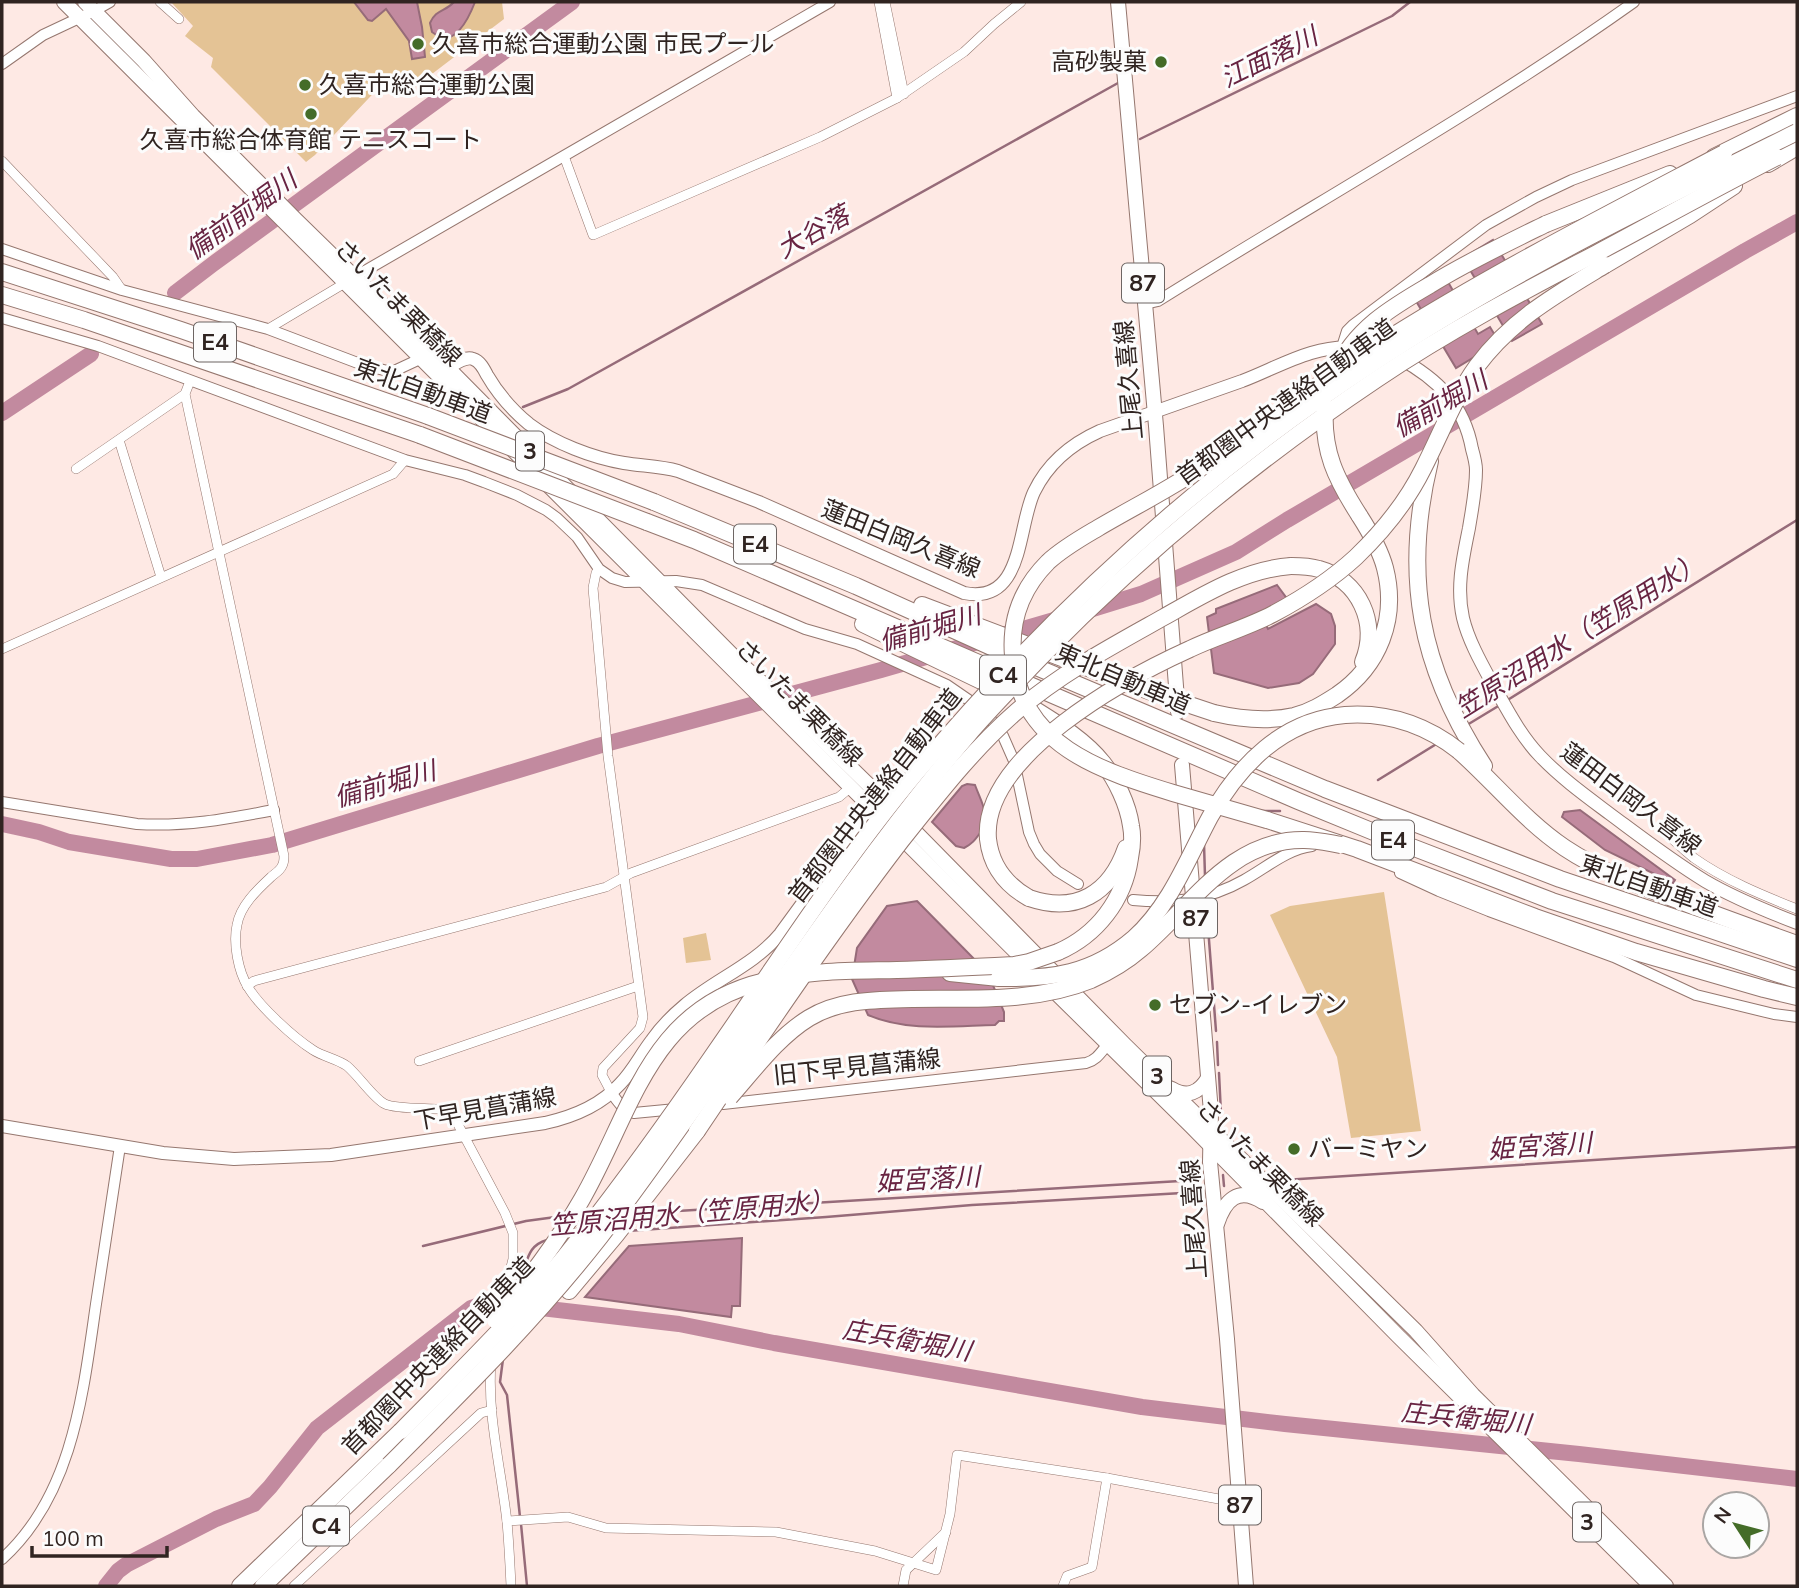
<svg xmlns="http://www.w3.org/2000/svg" width="1799" height="1588" viewBox="0 0 1799 1588" font-family="Mulish,'Noto Sans JP',sans-serif">
  <rect width="100%" height="100%" fill="#fee9e4"/>
  <!-- green -->
  <g fill="#e4c395">
    <path d="M 171,2 L 502,2 L 504,19 L 411,90 L 399,77 L 386,80 L 315,155 L 306,162 L 211,67 L 213,58 L 185,36 L 193,26 Z"/>
    <path d="M 1384,892 L 1421,1131 L 1351,1138 L 1337,1057 L 1270,915 L 1290,906 Z"/>
    <path d="M 706,933 L 711,960 L 686,963 L 683,938 Z"/>
  </g>
  <!-- water -->
  <g fill="#c28a9f" stroke="#966b79" stroke-width="2">
    <path d="M 354,2 L 417,2 L 422,27 L 425,57 L 412,59 L 409,41 L 386,9 L 372,21 L 368,20 Z"/>
    <path d="M 454,2 L 475,2 C 470,15 459,39 442,39 L 432,32 L 430,23 C 436,9 445,12 454,2 Z"/>
    <path d="M 1493,240 L 1542,324 L 1512,341 L 1463,258 Z"/>
    <path d="M 1448,282 L 1478,334 L 1490,327 L 1499,342 L 1456,368 L 1416,301 Z"/>
    <path d="M 1277,585 L 1288,600 L 1261,614 L 1268,629 L 1316,604 L 1331,614 L 1335,626 L 1335,644 L 1313,674 L 1299,683 L 1268,688 L 1214,673 L 1207,617 L 1216,613 L 1216,609 Z"/>
    <path d="M 967,784 L 975,785 C 982,804 991,815 980,833 C 975,840 972,844 964,848 L 956,846 L 932,822 L 962,786 Z"/>
    <path d="M 1580,810 L 1675,880 L 1673,883 L 1605,850 L 1562,817 L 1564,812 Z"/>
    <path d="M 917,901 L 988,973 L 1004,1012 L 1004,1021 L 999,1021 L 995,1025 C 953,1026 907,1032 868,1015 L 852,979 L 857,948 L 887,906 Z"/>
    <path d="M 742,1238 L 740,1306 L 732,1306 L 731,1317 L 585,1297 L 629,1246 Z"/>
  </g>
  <g fill="none" stroke-linecap="round" stroke-linejoin="round">
    <!-- stream -->
    <g stroke="#966b79" stroke-width="2.5">
      <path d="M 1140,139 L 1392,16 L 1410,2"/>
      <path d="M 523,407 L 568,389 L 1118,83"/>
      <path d="M 1506,701 L 1797,520"/>
      <path d="M 1467,725 L 1500,705"/>
      <path d="M 1378,780 L 1438,743"/>
      <path d="M 1262,811 L 1280,811"/>
      <path d="M 1204,844 L 1205,876"/>
      <path d="M 1207,914 L 1216,1031"/>
      <path d="M 1217,1042 L 1218,1065"/>
      <path d="M 1219,1073 L 1221,1114"/>
      <path d="M 1223,1175 L 1224,1186"/>
      <path d="M 1284,1180 L 1797,1147"/>
      <path d="M 661,1212 L 1197,1180"/>
      <path d="M 627,1231 L 826,1217 L 972,1205 L 1200,1192"/>
      <path d="M 423,1246 L 526,1221 L 563,1216"/>
      <path d="M 522,1274 C 528,1258 529,1245 547,1240"/>
      <path d="M 503,1359 L 500,1382 L 507,1395 L 520,1517"/>
      <path d="M 521,1524 L 527,1586"/>
    </g>
    <!-- river -->
    <g stroke="#c28a9f" stroke-width="16">
      <path d="M 175,293 L 213,264 L 572,2"/>
      <path d="M 2,413 L 91,354"/>
      <path d="M 1086,611 L 1141,594 L 1236,552 L 1287,520 L 1745,251 L 1797,222"/>
      <path d="M 2,824 L 39,832 L 69,842 L 171,859 L 197,859 L 272,845 L 598,746 L 881,670 L 1061,618"/>
      <path d="M 106,1586 L 118,1571 L 126,1565 L 216,1519 L 254,1504 L 270,1487 L 317,1428 L 471,1308 L 488,1302 L 679,1324 L 774,1343 L 1142,1407 L 1285,1424 L 1579,1454 L 1797,1479"/>
    </g>
    <!-- minor casing -->
    <g stroke="#95776f" stroke-width="10">
      <g id="minor">
        <path d="M 160,2 L 179,19"/>
        <path d="M 879,2 L 897,98"/>
        <path d="M 885,2 L 904,94"/>
        <path d="M 564,156 L 593,235 L 820,137 L 897,98 L 964,52 L 994,24 L 1021,2"/>
        <path d="M 2,161 L 113,277 L 122,290"/>
        <path d="M 268,329 L 345,283"/>
        <path d="M 190,381 L 185,394 L 284,856 C 284,860 284,863 282,866 C 280,871 274,874 271,877 C 257,890 240,906 237,925 C 233,943 238,971 248,987 C 259,1006 294,1038 313,1050 C 324,1057 337,1059 347,1066 C 359,1076 374,1099 385,1104 C 395,1109 425,1108 438,1109 L 445,1111 L 453,1115 L 505,1213 L 513,1233 L 513,1259 L 501,1307"/>
        <path d="M 119,440 L 161,577"/>
        <path d="M 76,469 L 185,394"/>
        <path d="M 599,569 L 596,573 L 593,588 L 608,756 L 643,1017 L 640,1028 L 603,1068 L 602,1075 L 611,1092"/>
        <path d="M 2,649 L 393,474 L 405,460"/>
        <path d="M 1669,836 C 1677,843 1685,851 1694,858 C 1725,880 1762,895 1797,909"/>
        <path d="M 247,986 L 254,981 L 606,887 L 631,873 L 839,797 L 851,787"/>
        <path d="M 419,1061 L 638,986"/>
        <path d="M 491,1362 C 487,1416 501,1468 507,1522 C 509,1543 510,1565 511,1586"/>
        <path d="M 507,1521 L 568,1517 L 606,1528 L 776,1532 L 875,1551 L 936,1570 L 950,1514 L 957,1455 L 1107,1478 L 1240,1503"/>
        <path d="M 294,1586 L 481,1413 L 492,1410"/>
        <path d="M 903,1586 L 906,1570 L 946,1532"/>
        <path d="M 1063,1586 L 1067,1576 L 1092,1567 L 1107,1478"/>
      </g>
    </g>
    <!-- tertiary casing -->
    <g stroke="#95776f" stroke-width="12">
      <g id="tertiary">
        <path d="M 2,64 L 43,35 L 94,11 L 110,2"/>
        <path d="M 2,249 L 122,290 L 268,329 L 363,365 L 392,372 L 422,358"/>
        <path d="M 351,279 L 830,2"/>
        <path d="M 1145,304 L 1158,301 C 1316,202 1481,111 1634,2"/>
        <path d="M 2,318 L 98,346 L 405,460 L 465,475 L 484,482 L 517,495 L 546,510 L 557,518 L 577,537 L 599,569 L 612,578 L 625,582 L 676,581 L 702,585 L 805,629 L 857,644 L 947,685 L 979,707 L 992,721 L 1003,736 L 1014,761 L 1029,832 L 1034,844 L 1040,854 L 1057,871 L 1078,884"/>
        <path d="M 1342,347 L 1347,331 L 1353,325 L 1486,225 L 1536,197 L 1572,180 L 1797,96"/>
        <path d="M 2,802 L 137,824 C 184,827 227,819 274,810"/>
        <path d="M 1400,873 L 1439,891 L 1489,911 L 1614,957 L 1696,995 L 1774,1014 L 1797,1017"/>
        <path d="M 1133,900 C 1173,904 1209,900 1244,880 C 1266,868 1287,849 1312,846"/>
        <path d="M 611,1092 C 617,1101 623,1110 634,1113 L 676,1109"/>
        <path d="M 723,1104 L 1086,1063 C 1097,1060 1101,1052 1108,1044"/>
        <path d="M 2,1559 C 73,1495 83,1393 96,1304 C 104,1252 112,1199 120,1146"/>
      </g>
    </g>
    <!-- secondary casing -->
    <g stroke="#95776f" stroke-width="14">
      <g id="secondary">
        <path d="M 1399,358 C 1438,379 1464,405 1472,449 C 1474,456 1476,463 1476,470 C 1476,490 1472,509 1469,528 C 1463,558 1456,587 1463,618 C 1468,639 1480,661 1491,681 C 1506,707 1519,734 1540,756 C 1561,778 1586,796 1610,814 C 1641,837 1672,861 1705,881 C 1734,898 1766,911 1797,923"/>
        <path d="M 448,368 C 455,364 465,356 473,359 C 480,361 484,369 487,375 C 498,394 512,410 529,424 C 554,443 593,458 624,463 C 642,466 660,466 678,471 L 759,502 L 964,593 C 1024,605 1017,528 1034,492 C 1048,463 1071,444 1100,431 C 1147,414 1195,398 1242,381 C 1279,367 1314,344 1355,348"/>
        <path d="M 2,1126 L 163,1153 L 234,1159 L 331,1155 L 545,1123 C 572,1117 601,1105 620,1084 C 633,1071 641,1054 652,1040 C 661,1027 673,1015 685,1005 C 716,979 754,965 780,934 L 867,815 L 881,803"/>
      </g>
    </g>
    <!-- primary casing -->
    <g stroke="#95776f" stroke-width="16">
      <g id="primary">
        <path d="M 64,2 L 1033,969"/>
        <path d="M 85,2 L 144,61 L 193,116 L 296,220 L 448,368 L 740,663 L 795,713 L 884,800 L 1125,1045 L 1416,1331 L 1473,1395 L 1666,1586"/>
        <path d="M 1118,2 L 1156,426 L 1178,712"/>
        <path d="M 1182,765 L 1211,1112 L 1210,1162 L 1227,1339 L 1246,1586"/>
        <path d="M 1047,984 L 1191,1126 L 1398,1336 L 1651,1586"/>
        <path d="M 1172,1089 C 1187,1098 1199,1093 1208,1078"/>
        <path d="M 1217,1224 C 1225,1200 1238,1186 1263,1202"/>
      </g>
    </g>
    <!-- motorway casing -->
    <g stroke="#95776f" stroke-width="18">
      <g id="motorway">
        <path d="M 1714,157 L 1797,116"/>
        <path d="M 1768,164 L 1797,147"/>
        <path d="M 1546,224 L 1670,174"/>
        <path d="M 1605,265 L 1690,215 L 1734,186"/>
        <path d="M 2,272 L 181,330 L 428,416"/>
        <path d="M 2,295 L 84,320 L 420,435"/>
        <path d="M 1430,461 C 1402,576 1420,668 1484,766"/>
        <path d="M 654,502 L 856,586 L 1029,664 L 1325,789 L 1560,879 L 1797,959"/>
        <path d="M 647,522 L 694,540 L 1298,801 L 1391,839 L 1552,901 L 1797,980"/>
        <path d="M 1291,566 C 1300,566 1309,566 1319,569 C 1359,580 1379,623 1363,662"/>
        <path d="M 922,605 L 1157,694"/>
        <path d="M 863,624 L 1004,692"/>
        <path d="M 1026,704 C 1053,721 1083,738 1103,763 C 1116,780 1128,804 1131,826 C 1133,836 1132,848 1130,858 C 1124,900 1097,935 1058,952"/>
        <path d="M 1214,713 C 1240,719 1267,722 1294,716 C 1310,712 1323,704 1337,695 C 1379,666 1398,619 1385,568 C 1380,549 1370,532 1359,515"/>
        <path d="M 1459,751 C 1495,783 1525,821 1565,848 C 1598,870 1635,884 1672,898 C 1713,914 1755,929 1797,944"/>
        <path d="M 1267,820 L 1357,849 L 1535,917 L 1636,952 L 1764,989 L 1797,997"/>
        <path d="M 1029,898 C 1076,914 1110,894 1126,848"/>
        <path d="M 950,973 L 999,978"/>
        <path d="M 569,1291 L 616,1235 L 697,1131"/>
        <path d="M 240,1586 L 401,1431"/>
        <path d="M 263,1586 L 389,1465"/>
      </g>
    </g>
    <!-- minor -->
    <use href="#minor" stroke="#fff" stroke-width="9"/>
    <!-- tertiary -->
    <use href="#tertiary" stroke="#fff" stroke-width="10"/>
    <!-- secondary -->
    <use href="#secondary" stroke="#fff" stroke-width="12"/>
    <!-- primary -->
    <use href="#primary" stroke="#fff" stroke-width="14"/>
    <!-- motorway -->
    <use href="#motorway" stroke="#fff" stroke-width="16"/>
    <!-- motorway-bridge casing -->
    <g stroke="#95776f" stroke-width="18" stroke-linecap="butt">
      <g id="motorway-bridge">
        <path d="M 1336,372 C 1353,330 1392,307 1430,285 C 1467,262 1507,243 1546,224"/>
        <path d="M 1325,407 C 1322,451 1336,479 1359,515"/>
        <path d="M 428,416 L 654,502"/>
        <path d="M 420,435 L 647,522"/>
        <path d="M 1157,694 L 1214,713"/>
        <path d="M 1267,820 C 1236,811 1204,802 1173,793 C 1101,771 1019,745 1013,656 C 1010,620 1022,588 1048,562 C 1063,548 1081,538 1098,528 C 1137,505 1178,485 1214,459 C 1273,418 1330,375 1391,337 C 1498,270 1612,212 1724,153"/>
        <path d="M 1029,898 C 1006,885 991,866 988,839 C 981,756 1126,678 1190,649 C 1217,636 1246,628 1273,614 C 1303,598 1331,580 1356,557 C 1382,532 1407,501 1423,469 C 1441,434 1454,398 1477,366 C 1512,319 1557,294 1605,265"/>
        <path d="M 999,978 C 1052,979 1092,974 1134,938 C 1170,906 1188,858 1210,817 C 1239,765 1283,720 1345,715 C 1387,712 1426,725 1459,751"/>
        <path d="M 730,1097 C 754,1070 778,1037 809,1018 C 840,999 877,1000 912,999 C 971,998 1035,1003 1091,980 C 1109,972 1126,962 1141,949 C 1191,907 1230,839 1304,840 C 1317,840 1329,843 1341,845"/>
        <path d="M 697,1131 C 763,1033 829,935 901,841 C 937,796 973,749 1017,711 C 1061,673 1114,645 1164,617 C 1203,595 1245,569 1291,566"/>
        <path d="M 495,1320 C 527,1281 557,1243 582,1199 C 633,1110 649,1008 765,981 C 809,970 853,971 897,970 C 936,969 975,967 1014,965 L 1029,962 L 1058,952"/>
        <path d="M 401,1431 C 462,1369 525,1308 579,1239 C 625,1180 669,1119 711,1058 C 778,962 841,863 916,773 C 1047,617 1199,477 1370,365 C 1506,275 1652,204 1797,132"/>
        <path d="M 389,1465 C 462,1392 536,1319 600,1237 C 726,1072 833,893 968,735 C 991,708 1016,683 1041,657 C 1143,553 1256,460 1377,379 C 1447,332 1522,292 1597,253 C 1657,221 1716,188 1777,157"/>
      </g>
    </g>
    <!-- motorway-bridge -->
    <use href="#motorway-bridge" stroke="#fff" stroke-width="16"/>
  </g>
  <!-- markers -->
  <g fill="#446c28" stroke="#fcfcfc" stroke-width="2.5">
    <circle cx="418" cy="44" r="7"/>
    <circle cx="1161" cy="62" r="7"/>
    <circle cx="305" cy="85" r="7"/>
    <circle cx="311" cy="114" r="7"/>
    <circle cx="1155" cy="1005" r="7"/>
    <circle cx="1294" cy="1149" r="7"/>
  </g>
  <g text-anchor="middle" stroke-width="6" stroke-linejoin="round" paint-order="stroke">
    <!-- shield labels -->
    <g fill="#fcfcfc" stroke="#6d6563" stroke-width="2">
      <rect x="1122" y="263.5" width="42" height="39" rx="5"/>
      <rect x="194" y="322.5" width="42" height="39" rx="5"/>
      <rect x="516" y="431.5" width="28" height="39" rx="5"/>
      <rect x="734" y="524.5" width="42" height="39" rx="5"/>
      <rect x="980" y="655.5" width="46" height="39" rx="5"/>
      <rect x="1372" y="820.5" width="42" height="39" rx="5"/>
      <rect x="1175" y="898.5" width="42" height="39" rx="5"/>
      <rect x="1143" y="1056.5" width="28" height="39" rx="5"/>
      <rect x="1219" y="1485.5" width="42" height="39" rx="5"/>
      <rect x="1573" y="1502.5" width="28" height="39" rx="5"/>
      <rect x="303" y="1506.5" width="46" height="39" rx="5"/>
    </g>
    <g font-size="23" font-weight="bold" fill="#302421">
      <text x="1143" y="291">87</text>
      <text x="215" y="350">E4</text>
      <text x="530" y="459">3</text>
      <text x="755" y="552">E4</text>
      <text x="1003" y="683">C4</text>
      <text x="1393" y="848">E4</text>
      <text x="1196" y="926">87</text>
      <text x="1157" y="1084">3</text>
      <text x="1240" y="1513">87</text>
      <text x="1587" y="1530">3</text>
      <text x="326" y="1534">C4</text>
    </g>
    <!-- poi labels -->
    <g font-size="24" fill="#302421" stroke="#fcfcfc" text-anchor="start">
      <text x="432" y="52">久喜市総合運動公園 市民プール</text>
      <text x="1147" y="70" text-anchor="end">高砂製菓</text>
      <text x="319" y="93">久喜市総合運動公園</text>
      <text x="311" y="148" text-anchor="middle">久喜市総合体育館 テニスコート</text>
      <text x="1169" y="1013">セブン-イレブン</text>
      <text x="1308" y="1157">バーミヤン</text>
    </g>
    <!-- street labels -->
    <g font-size="24" fill="#302421" stroke="#fcfcfc">
      <text transform="translate(398 303) rotate(45)" y="8">さいたま栗橋線</text>
      <text transform="translate(1129 380) rotate(-95)" y="8">上尾久喜線</text>
      <text transform="translate(423 391) rotate(20)" y="8">東北自動車道</text>
      <text transform="translate(1286 402) rotate(-36)" y="8">首都圏中央連絡自動車道</text>
      <text transform="translate(901 539) rotate(22)" y="8">蓮田白岡久喜線</text>
      <text transform="translate(1123 679) rotate(23)" y="8">東北自動車道</text>
      <text transform="translate(799 703) rotate(45)" y="8">さいたま栗橋線</text>
      <text transform="translate(875 796) rotate(-52)" y="8">首都圏中央連絡自動車道</text>
      <text transform="translate(1631 799) rotate(37)" y="8">蓮田白岡久喜線</text>
      <text transform="translate(1649 886) rotate(19)" y="8">東北自動車道</text>
      <text transform="translate(857 1067) rotate(-6)" y="8">旧下早見菖蒲線</text>
      <text transform="translate(485 1109) rotate(-10)" y="8">下早見菖蒲線</text>
      <text transform="translate(1260 1163) rotate(45)" y="8">さいたま栗橋線</text>
      <text transform="translate(1194 1219) rotate(-94)" y="8">上尾久喜線</text>
      <text transform="translate(438 1356) rotate(-46)" y="8">首都圏中央連絡自動車道</text>
    </g>
    <!-- water labels -->
    <g font-size="26" font-style="italic" fill="#682442" stroke="#fcfcfc">
      <text transform="translate(1269 57) rotate(-26)" y="9">江面落川</text>
      <text transform="translate(241 215) rotate(-36)" y="9">備前前堀川</text>
      <text transform="translate(813 232) rotate(-29)" y="9">大谷落</text>
      <text transform="translate(1440 404) rotate(-30)" y="9">備前堀川</text>
      <text transform="translate(930 628) rotate(-16)" y="9">備前堀川</text>
      <text transform="translate(1579 635) rotate(-32)" y="9">笠原沼用水（笠原用水）</text>
      <text transform="translate(385 784) rotate(-16)" y="9">備前堀川</text>
      <text transform="translate(1540 1146) rotate(-4)" y="9">姫宮落川</text>
      <text transform="translate(928 1179) rotate(-3)" y="9">姫宮落川</text>
      <text transform="translate(692 1213) rotate(-5)" y="9">笠原沼用水（笠原用水）</text>
      <text transform="translate(907 1340) rotate(10)" y="9">庄兵衛堀川</text>
      <text transform="translate(1466 1418) rotate(6)" y="9">庄兵衛堀川</text>
    </g>
  </g>
  <!-- border -->
  <rect width="1799" height="1588" fill="none" stroke="#302421" stroke-width="7"/>
  <!-- north arrow -->
  <g transform="translate(1736 1525) rotate(306)"><circle r="33" fill="#fcfcfc" stroke="#aaa6a4" stroke-width="2"/>
  <path d="M0-5L12 26L0 18L-12 26Z" fill="#446c28"/>
  <text y="-10" font-size="19" font-weight="bold" text-anchor="middle" fill="#302421">N</text>
  </g>
  <!-- scale -->
  <path d="M32 1546v10h135v-10" fill="none" stroke="#302421" stroke-width="3.5"/>
  <text x="42" y="1546" font-size="21" fill="#302421" stroke="#fcfcfc" stroke-width="5" paint-order="stroke">100 m</text>
</svg>
